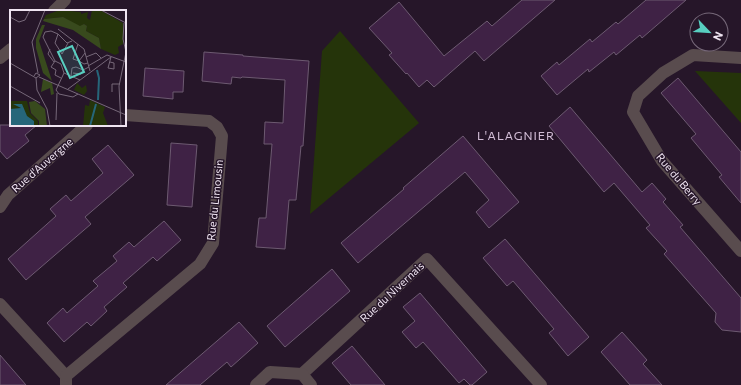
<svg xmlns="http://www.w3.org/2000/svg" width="741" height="385" viewBox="0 0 741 385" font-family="Commissioner,sans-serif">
  <rect width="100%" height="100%" fill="#261629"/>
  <!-- park -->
  <g fill="#25340a">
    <path d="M 340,31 L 419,123 L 310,214 L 322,51 Z"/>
    <path d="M 695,71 L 741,73 L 741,123 Z"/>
  </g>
  <!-- building -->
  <g fill="#3f2245" stroke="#6d5a71">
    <path d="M 522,0 L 555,0 L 484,61 L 475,51 L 434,87 L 427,80 L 419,87 L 407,73 L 406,74 L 389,55 L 392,53 L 369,28 L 399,2 L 444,56 L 487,21 L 492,26 Z"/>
    <path d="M 646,0 L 686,0 L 642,38 L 640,35 L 616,55 L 614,52 L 589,72 L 588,69 L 557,95 L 541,76 L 557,62 L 559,65 L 590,39 L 592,42 L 616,22 L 618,24 Z"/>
    <path d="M 204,52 L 243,55 L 243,56 L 309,61 L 303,146 L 301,146 L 296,200 L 289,200 L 285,249 L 256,247 L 259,218 L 266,218 L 272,144 L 264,144 L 265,122 L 283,123 L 285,80 L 242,77 L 241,78 L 232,77 L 231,84 L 202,81 Z"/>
    <path d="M 145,68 L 184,71 L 183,92 L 173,92 L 173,99 L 143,96 Z"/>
    <path d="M 678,78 L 741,152 L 741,203 L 719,177 L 722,175 L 691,138 L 696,134 L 661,93 Z"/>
    <path d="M 570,107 L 642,192 L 652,183 L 666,199 L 663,202 L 683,225 L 680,227 L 741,298 L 741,332 L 722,330 L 715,322 L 716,313 L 664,254 L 667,251 L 646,228 L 650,225 L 614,183 L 604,192 L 549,126 Z"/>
    <path d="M 0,125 L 37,125 L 25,135 L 29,141 L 7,159 L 0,151 Z"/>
    <path d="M 463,136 L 519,202 L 489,228 L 476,212 L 489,200 L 465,172 L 358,263 L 341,243 L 404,189 L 403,188 Z"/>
    <path d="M 171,143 L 197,145 L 192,207 L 167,205 Z"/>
    <path d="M 108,145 L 134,175 L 85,217 L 91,224 L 26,280 L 8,259 L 56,216 L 50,209 L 66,195 L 71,201 L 103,173 L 92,159 Z"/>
    <path d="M 164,221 L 181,240 L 157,261 L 153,257 L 123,283 L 127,287 L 104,307 L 107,311 L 91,326 L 87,322 L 64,342 L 47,323 L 63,308 L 67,313 L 98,286 L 93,281 L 117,261 L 113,256 L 129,242 L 134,247 Z"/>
    <path d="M 505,239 L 589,337 L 568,356 L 549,333 L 554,329 L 513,281 L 507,286 L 483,258 Z"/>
    <path d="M 332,269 L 350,291 L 285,347 L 267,326 Z"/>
    <path d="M 420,293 L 487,372 L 472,385 L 470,385 L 464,379 L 459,383 L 423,342 L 416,348 L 402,332 L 415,321 L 403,307 Z"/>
    <path d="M 239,322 L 258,343 L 231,367 L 227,362 L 200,385 L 166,385 Z"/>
    <path d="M 622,332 L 647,360 L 643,364 L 662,385 L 630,385 L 601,352 Z"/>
    <path d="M 352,346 L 385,385 L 351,385 L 332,363 Z"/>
    <path d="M 0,355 L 26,385 L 0,385 Z"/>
  </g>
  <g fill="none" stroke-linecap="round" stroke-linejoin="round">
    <!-- minor -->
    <g stroke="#594c4e" stroke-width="12">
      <path d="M 54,11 L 65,0"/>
      <path d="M 0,58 L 11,49"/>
      <path d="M 741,58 L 693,55 L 663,73 L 638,96 L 633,112 L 662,161 L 741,251"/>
      <path d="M 0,207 L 8,195 L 87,125"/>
      <path d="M 0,304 L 66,376 L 66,385"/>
      <path d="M 302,374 L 427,259 L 541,385"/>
      <path d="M 66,376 L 200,264 L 213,243 L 222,136 L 217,127 L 209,121 L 125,115"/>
      <path d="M 256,385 L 270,372 L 302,374 L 311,385"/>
    </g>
  </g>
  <g text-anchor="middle" stroke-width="3" stroke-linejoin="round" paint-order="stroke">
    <!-- street labels -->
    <g font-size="11" fill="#efe4f1" stroke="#261629">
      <text transform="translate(42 165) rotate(-41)" y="4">Rue d'Auvergne</text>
      <text transform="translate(679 179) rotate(50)" y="4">Rue du Berry</text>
      <text transform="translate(215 200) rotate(-84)" y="4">Rue du Limousin</text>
      <text transform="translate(392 292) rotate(-43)" y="4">Rue du Nivernais</text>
    </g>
    <!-- neighbourhood labels -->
    <g font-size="12" letter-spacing="1" fill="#d2bdd6" stroke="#261629">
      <text x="516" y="140">L'ALAGNIER</text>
    </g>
  </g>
  <!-- overview -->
  <g transform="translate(10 10)">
    <rect width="116" height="116" fill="#261629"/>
    <path d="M 50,0 L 71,2 L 71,4 L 78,2 L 77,8 L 80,10 L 82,0 L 90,0 L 113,13 L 113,34 L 108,37 L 109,43 L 105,45 L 91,39 L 89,28 L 76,21 L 77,16 L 74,14 L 70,17 L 53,7 L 34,9 L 36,5 ZM 67,73 L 72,78 L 76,75 L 77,81 L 74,85 L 64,80 ZM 80,90 L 95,97 L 93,103 L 98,116 L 73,116 L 75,95 L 79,96 Z" fill="#25340a"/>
    <path d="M 53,7 L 70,16 L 74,14 L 77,16 L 76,21 L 89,28 L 91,39 L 63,20 L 33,11 L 34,9 ZM 32,15 L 35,15 L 29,31 L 42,71 L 33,63 L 26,38 L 26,29 ZM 33,69 L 42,73 L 44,84 L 41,85 L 40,78 L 31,82 ZM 25,91 L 35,99 L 37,116 L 29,116 L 29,111 L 21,103 L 19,92 Z" fill="#384a1d"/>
    <path d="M 0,91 L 17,91 L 20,103 L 28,111 L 28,116 L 0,116 Z" fill="#25340a"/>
    <path d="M 12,94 L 17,106 L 24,111 L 24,116 L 0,116 L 0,99 L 11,98 L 3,94 Z" fill="#26667a"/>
    <path fill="none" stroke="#26667a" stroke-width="2" d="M 87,60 L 89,68 L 88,90M 80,116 L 86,94"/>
    <path fill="none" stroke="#766879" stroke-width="1" d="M 91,0 L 116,13M 0,7 L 9,12 L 15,10 L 20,0M 48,19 L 74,39 L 80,61M 48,24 L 45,33 L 52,44 L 58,33M 68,34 L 63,49 L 69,51M 40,39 L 38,44 L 44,52M 75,43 L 69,51 L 74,54 L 78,53M 76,47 L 86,43 L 91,48M 45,51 L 41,57 L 46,60 L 45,65 L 51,68M 100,52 L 104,53 L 104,59 L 98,58 L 101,47M 0,53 L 26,68 L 30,65 L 26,63 L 24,66M 78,56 L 97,45 L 116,52M 28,63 L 22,32 L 35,0M 54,63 L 51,54 L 45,51 L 33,27 L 35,22 L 41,21 L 48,24 L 57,33 L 62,31M 63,63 L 71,64 L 73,60 L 79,57M 61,66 L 62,58 L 66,57 L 73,60M 29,67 L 116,105M 26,68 L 27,80 L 37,99 L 40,116M 0,76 L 30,93M 58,79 L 101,47M 102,82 L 102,74 L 110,74M 68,84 L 63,87 L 49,84 L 46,80 L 54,63 L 70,70M 46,110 L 47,83M 111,116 L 109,76 L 116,42 L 113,29 L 114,13"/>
    <path fill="#58cec0" fill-opacity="0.15" stroke="#58cec0" stroke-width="2" d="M 62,36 L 74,62 L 60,68 L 48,42 Z"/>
    <rect width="116" height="116" fill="none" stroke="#efe4f1" stroke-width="2"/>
  </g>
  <!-- north arrow -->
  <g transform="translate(709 32) rotate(115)"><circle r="19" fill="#261629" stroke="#766879"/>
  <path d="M0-3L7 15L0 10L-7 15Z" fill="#58cec0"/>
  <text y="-6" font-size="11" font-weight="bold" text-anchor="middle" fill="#efe4f1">N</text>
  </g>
</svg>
